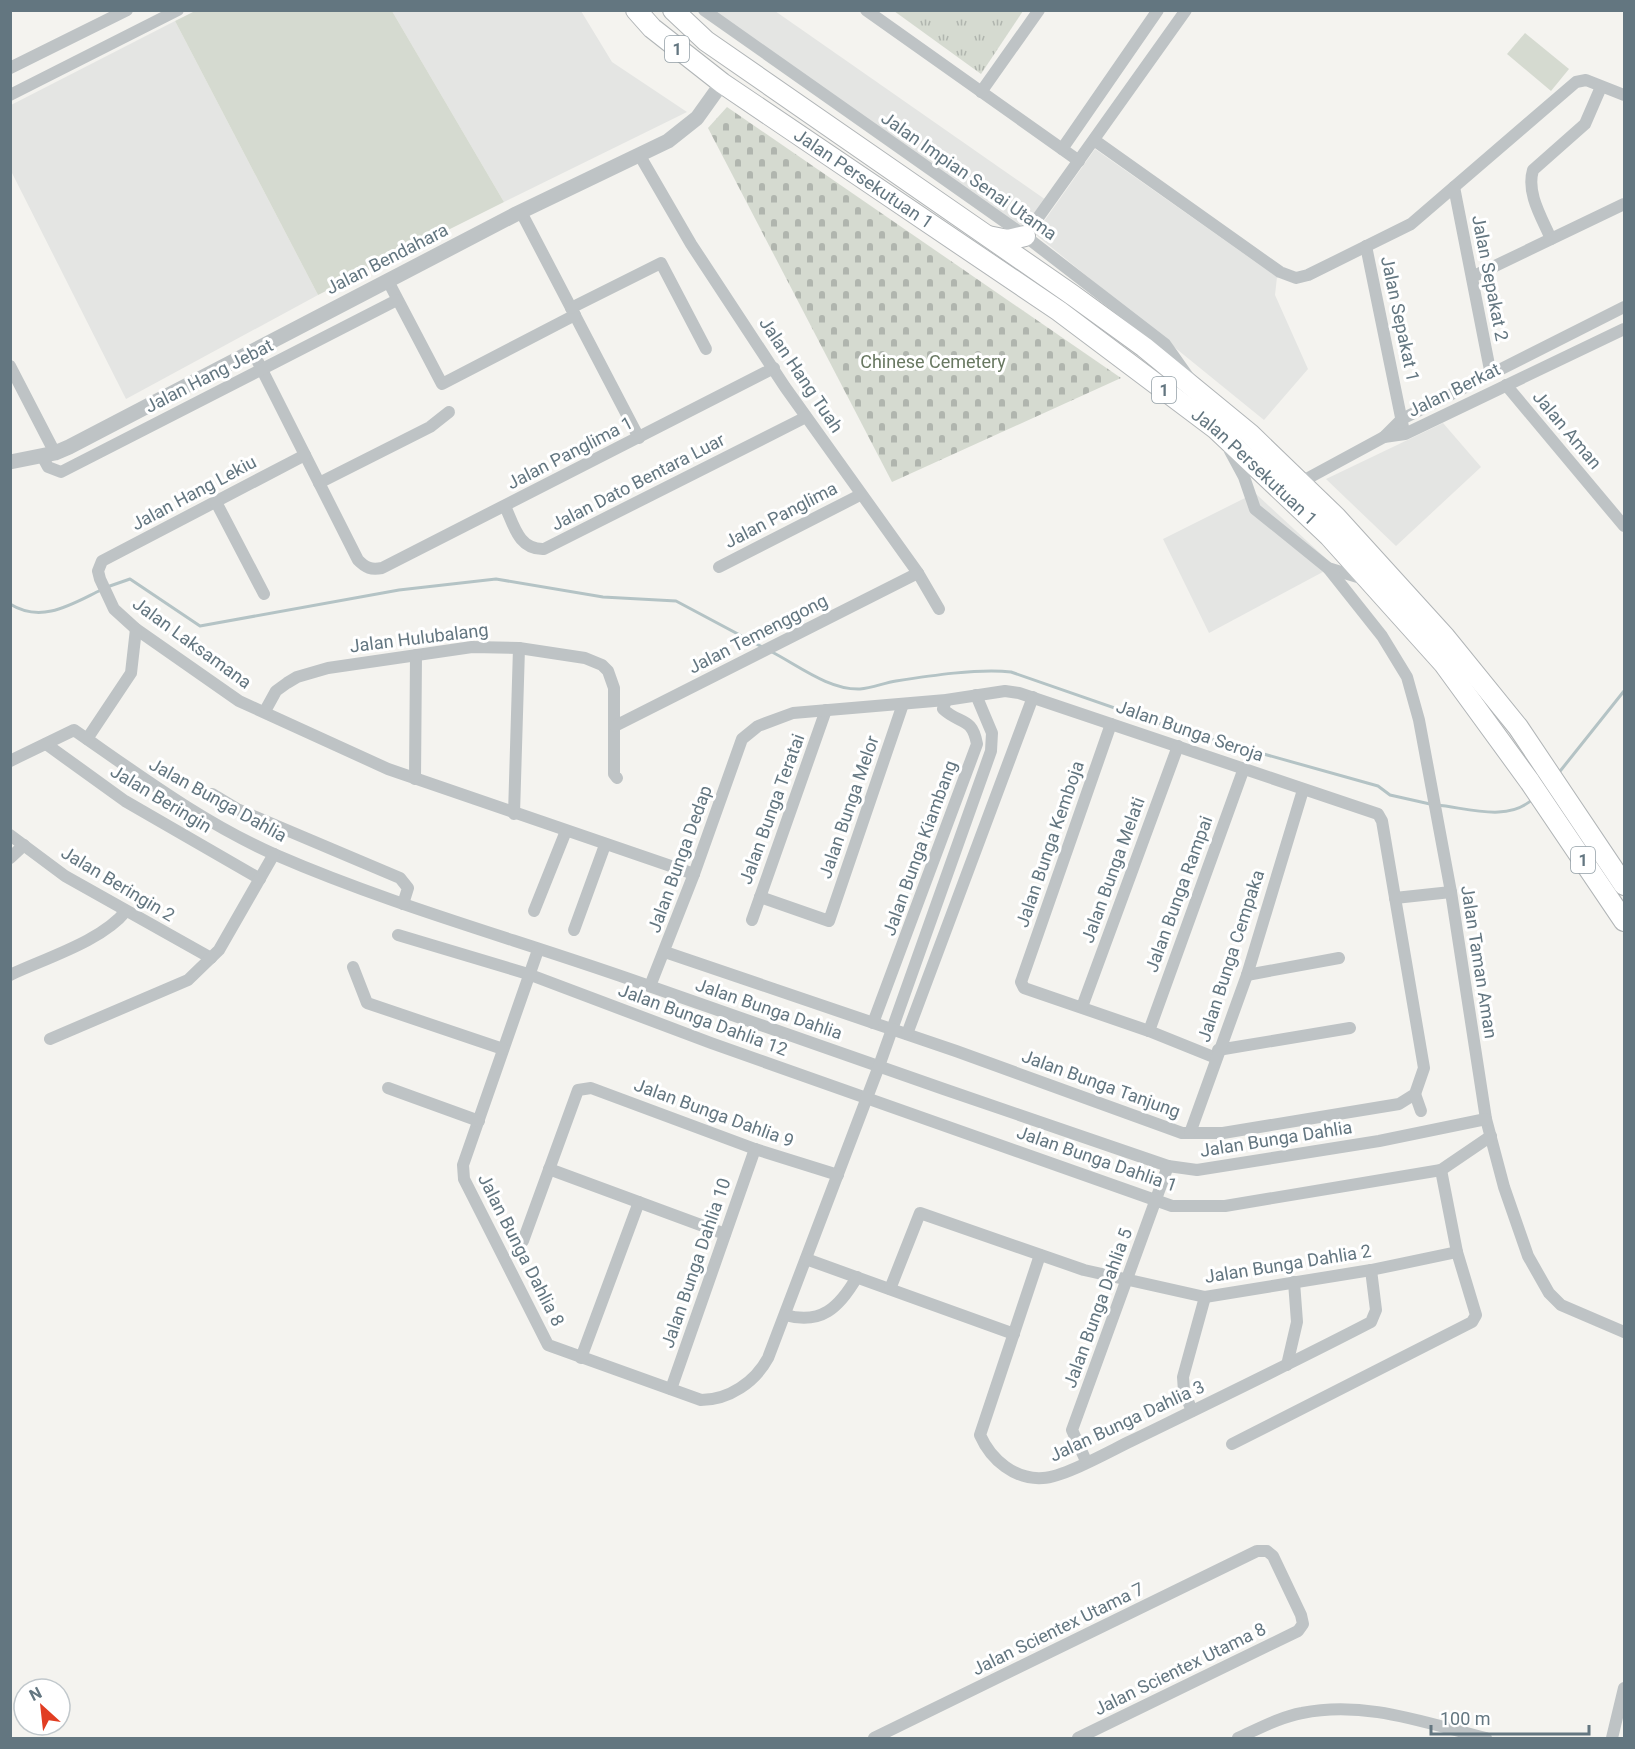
<svg xmlns="http://www.w3.org/2000/svg" width="1635" height="1749" viewBox="0 0 1635 1749" font-family="Roboto,sans-serif">
  <defs>
    <pattern id="grass-tufts" width="24" height="20" patternUnits="userSpaceOnUse" patternTransform="scale(1.5)"><rect width="24" height="20" fill="#d5dad0"/><path d="M3 7l-1-3M5 7V3M7 7l1-3M15 17l-1-3M17 17v-4M19 17l1-3" fill="none" stroke="#b0b5ae"/></pattern>
    <pattern id="cemetery-stones" width="16" height="16" patternUnits="userSpaceOnUse" patternTransform="scale(1.5)"><rect width="16" height="16" fill="#d5dad0"/><path d="M2 7V4a2 2 0 0 1 4 0v3zM10 15v-3a2 2 0 0 1 4 0v3z" fill="#b0b5ae"/></pattern>
  </defs>
  <rect width="100%" height="100%" fill="#f4f3ef"/>
  <!-- built -->
  <g fill="#e4e5e3">
    <path d="M 392,11 L 581,11 L 612,62 L 687,112 L 504,202 Z"/>
    <path d="M 711,11 L 775,11 L 1046,200 L 1024,231 Z"/>
    <path d="M 175,21 L 318,295 L 126,399 L 11,171 L 11,105 Z"/>
    <path d="M 1095,149 L 1277,277 L 1275,295 L 1308,369 L 1264,420 L 1035,234 Z"/>
    <path d="M 1443,423 L 1481,467 L 1396,546 L 1326,479 Z"/>
    <path d="M 1255,493 L 1334,566 L 1209,633 L 1163,539 Z"/>
  </g>
  <!-- grass -->
  <path fill="url(#grass-tufts)" d="M 894,11 L 1023,11 L 981,74 Z"/>
  <!-- cemetery -->
  <path fill="url(#cemetery-stones)" d="M 727,107 L 1121,378 L 892,482 L 708,128 Z"/>
  <!-- pitch -->
  <g fill="#d5dad0">
    <path d="M 195,11 L 392,11 L 504,202 L 318,295 L 175,21 Z"/>
    <path d="M 1525,33 L 1569,69 L 1551,91 L 1507,54 Z"/>
  </g>
  <g fill="none" stroke-linecap="round" stroke-linejoin="round">
    <!-- stream -->
    <g stroke="#b4c3c5" stroke-width="3">
      <path d="M 107,587 L 130,579 L 200,626 L 399,590 L 496,579 L 603,597 L 676,601 L 764,648"/>
      <path d="M 10,604 C 42,624 72,604 101,590"/>
      <path d="M 772,652 C 799,666 829,690 860,689 C 872,688 884,683 896,681 C 928,676 980,668 1011,672 L 1178,730 L 1378,786 L 1390,795 L 1430,804"/>
      <path d="M 1557,775 L 1624,691"/>
      <path d="M 1437,805 C 1468,808 1508,823 1534,798"/>
    </g>
    <!-- trunk casing -->
    <g stroke="#b1b5b7" stroke-width="22">
      <g id="trunk">
        <path id="s1" d="M 636,10 L 652,28 L 722,83 L 1059,311 L 1216,429 L 1329,536 L 1444,664 L 1530,782 L 1624,921"/>
        <path d="M 673,10 L 706,41 L 1071,294 L 1144,347 L 1250,434 L 1336,517 L 1445,637 L 1518,727 L 1624,885"/>
        <path d="M 988,236 L 1008,240 L 1025,236"/>
      </g>
    </g>
    <!-- minor -->
    <g stroke="#bec3c5" stroke-width="12">
      <path d="M 704,10 L 1025,236 L 1165,344 L 1189,378"/>
      <path d="M 866,10 L 1079,161"/>
      <path d="M 10,68 L 127,10"/>
      <path d="M 981,92 L 1039,10"/>
      <path d="M 10,95 L 178,10"/>
      <path d="M 1094,140 L 1280,272 L 1296,278 L 1308,275 L 1411,224 L 1576,82 L 1586,80 L 1624,95"/>
      <path d="M 1062,149 L 1158,10"/>
      <path d="M 640,156 L 691,244 L 785,387 L 918,573 L 939,609"/>
      <path d="M 1454,187 L 1491,375"/>
      <path d="M 521,212 L 639,438"/>
      <path d="M 1025,236 L 1186,10"/>
      <path d="M 1551,239 C 1542,218 1526,193 1533,170 L 1585,124 L 1601,87"/>
      <path d="M 1366,246 L 1403,427"/>
      <path d="M 1472,277 L 1624,204"/>
      <path d="M 388,281 L 442,384 L 575,315"/>
      <path d="M 571,308 L 661,263 L 706,349"/>
      <path d="M 252,350 L 358,560 C 366,568 371,570 382,568 L 774,368"/>
      <path d="M 10,366 L 55,453"/>
      <path d="M 1506,385 L 1624,526"/>
      <path d="M 1384,437 L 1402,419 L 1624,307"/>
      <path d="M 1230,451 L 1244,477 L 1255,509 L 1328,568 L 1364,579"/>
      <path d="M 305,455 L 102,561 L 98,571 L 100,579 L 114,609 L 136,629 L 239,701 L 388,769 L 694,874"/>
      <path d="M 42,456 L 48,467 L 61,472 L 397,300"/>
      <path d="M 1301,482 L 1384,437 L 1405,434 L 1624,329"/>
      <path d="M 319,483 L 430,427 L 449,412"/>
      <path d="M 216,502 L 264,594"/>
      <path d="M 505,506 C 514,526 519,550 544,549 L 806,417"/>
      <path d="M 719,567 L 860,495"/>
      <path d="M 1328,568 L 1382,636 L 1407,677 L 1419,720 L 1451,892 L 1486,1119 L 1504,1187 L 1528,1256 L 1549,1293 L 1561,1305 L 1624,1332"/>
      <path d="M 265,711 L 276,691 L 287,683 L 297,677 L 328,668 L 472,647 L 519,648 L 585,658 L 602,665 L 608,671 L 614,688 L 614,774 L 617,778"/>
      <path d="M 1111,724 L 1021,982 L 1024,988 L 1149,1031 L 1216,1058"/>
      <path d="M 615,726 L 918,573"/>
      <path d="M 87,739 L 131,673 L 136,629"/>
      <path d="M 46,744 L 125,801 L 260,879"/>
      <path d="M 10,761 L 74,730 C 139,775 203,823 276,855 C 398,908 527,942 652,987 C 823,1048 996,1107 1168,1166 L 1197,1170 L 1379,1141 L 1486,1119"/>
      <path d="M 415,779 L 416,655"/>
      <path d="M 212,794 L 237,809 L 400,878 L 408,888 L 403,904"/>
      <path d="M 514,814 L 519,648"/>
      <path d="M 10,835 L 65,876 L 211,958"/>
      <path d="M 10,858 L 24,845"/>
      <path d="M 760,897 L 829,921 L 903,704"/>
      <path d="M 1395,898 L 1451,892"/>
      <path d="M 534,911 L 566,831"/>
      <path d="M 752,920 L 826,710"/>
      <path d="M 574,930 L 605,845"/>
      <path d="M 398,935 L 528,974 L 711,1043 L 1172,1206 L 1225,1206 L 1441,1170 L 1491,1136"/>
      <path d="M 538,950 L 463,1165 L 464,1179 L 548,1345 L 701,1400 C 729,1400 755,1382 768,1358 L 879,1066 L 991,751 L 992,733 L 976,695"/>
      <path d="M 353,967 L 367,1003 L 503,1049"/>
      <path d="M 10,975 C 46,958 102,941 126,911"/>
      <path d="M 1247,975 L 1339,958"/>
      <path d="M 650,986 L 694,874 L 742,739 L 758,726 L 793,713 L 946,700 L 1005,691 L 1019,693 L 1378,814 L 1382,821 L 1424,1068 L 1415,1094 L 1399,1104 L 1223,1133 L 1182,1133 L 956,1051 L 665,952"/>
      <path d="M 1082,1007 L 1178,746"/>
      <path d="M 873,1023 L 977,744 C 972,716 960,725 943,709 L 946,700"/>
      <path d="M 1149,1031 L 1244,768"/>
      <path d="M 907,1034 L 1033,697"/>
      <path d="M 50,1039 L 188,980 L 219,950 L 274,854"/>
      <path d="M 1218,1050 L 1350,1028"/>
      <path d="M 388,1088 L 479,1121"/>
      <path d="M 1415,1094 L 1421,1111"/>
      <path d="M 1190,1133 L 1247,975 L 1303,790"/>
      <path d="M 549,1169 L 725,1234"/>
      <path d="M 523,1241 L 578,1090 L 591,1088 L 755,1149 L 838,1175"/>
      <path d="M 1040,1255 L 980,1435 C 991,1460 1015,1480 1043,1478 C 1064,1477 1110,1451 1131,1441 C 1211,1402 1292,1363 1371,1322 L 1376,1310 L 1371,1270"/>
      <path d="M 806,1259 L 1014,1334"/>
      <path d="M 890,1289 L 920,1213 L 1084,1270 L 1205,1297 L 1371,1270 L 1457,1252"/>
      <path d="M 785,1315 C 821,1325 839,1308 857,1277"/>
      <path d="M 581,1358 L 639,1202"/>
      <path d="M 1287,1365 L 1297,1322 L 1294,1282"/>
      <path d="M 671,1389 L 755,1149"/>
      <path d="M 1192,1411 L 1184,1391 L 1183,1377 L 1205,1297"/>
      <path d="M 1232,1444 L 1472,1322 L 1476,1315 L 1457,1252 L 1441,1170"/>
      <path d="M 1086,1461 L 1072,1430 L 1168,1166"/>
      <path d="M 874,1738 L 1257,1551 L 1267,1551 L 1273,1556 L 1301,1615 L 1303,1624 L 1298,1631 L 1078,1738"/>
      <path d="M 1238,1738 C 1258,1729 1280,1717 1302,1713 C 1365,1700 1425,1723 1486,1738"/>
      <path d="M 1612,1738 L 1624,1688"/>
    </g>
    <!-- tertiary -->
    <path stroke="#bec3c5" stroke-width="15" d="M 10,462 L 55,453 L 69,447 L 516,214 L 668,141 L 697,118 L 722,83"/>
    <!-- trunk -->
    <use href="#trunk" stroke="#fff" stroke-width="20"/>
  </g>
  <g text-anchor="middle" stroke-width="6" stroke-linejoin="round" paint-order="stroke">
    <!-- shield labels -->
    <g fill="#fff" stroke="#929fa6" stroke-width="1.5">
      <rect x="665" y="36" width="24" height="26" rx="4.5"/>
      <rect x="1152" y="377" width="24" height="26" rx="4.5"/>
      <rect x="1571" y="847" width="24" height="26" rx="4.5"/>
    </g>
    <g font-size="16" font-weight="bold" fill="#637680">
      <text x="677" y="55">1</text>
      <text x="1164" y="396">1</text>
      <text x="1583" y="866">1</text>
    </g>
    <!-- street labels -->
    <g font-size="18" fill="#637680" stroke="#fff">
      <text transform="translate(969 176) rotate(35)" y="6">Jalan Impian Senai Utama</text>
      <text dy="6" stroke="none"><textPath href="#s1" startOffset="284">Jalan Persekutuan 1</textPath></text>
      <text transform="translate(387 259) rotate(-27)" y="6">Jalan Bendahara</text>
      <text transform="translate(1490 278) rotate(79)" y="6">Jalan Sepakat 2</text>
      <text transform="translate(1400 319) rotate(78)" y="6">Jalan Sepakat 1</text>
      <text transform="translate(801 375) rotate(56)" y="6">Jalan Hang Tuah</text>
      <text transform="translate(209 376) rotate(-27)" y="6">Jalan Hang Jebat</text>
      <text transform="translate(1454 390) rotate(-26)" y="6">Jalan Berkat</text>
      <text transform="translate(1567 430) rotate(50)" y="6">Jalan Aman</text>
      <text transform="translate(570 453) rotate(-27)" y="6">Jalan Panglima 1</text>
      <text dy="6" stroke="none"><textPath href="#s1" startOffset="770">Jalan Persekutuan 1</textPath></text>
      <text transform="translate(638 482) rotate(-27)" y="6">Jalan Dato Bentara Luar</text>
      <text transform="translate(194 493) rotate(-28)" y="6">Jalan Hang Lekiu</text>
      <text transform="translate(781 515) rotate(-27)" y="6">Jalan Panglima</text>
      <text transform="translate(758 634) rotate(-27)" y="6">Jalan Temenggong</text>
      <text transform="translate(419 638) rotate(-7)" y="6">Jalan Hulubalang</text>
      <text transform="translate(192 643) rotate(36)" y="6">Jalan Laksamana</text>
      <text transform="translate(1190 731) rotate(19)" y="6">Jalan Bunga Seroja</text>
      <text transform="translate(161 799) rotate(31)" y="6">Jalan Beringin</text>
      <text transform="translate(218 800) rotate(29)" y="6">Jalan Bunga Dahlia</text>
      <text transform="translate(849 807) rotate(-71)" y="6">Jalan Bunga Melor</text>
      <text transform="translate(772 809) rotate(-70)" y="6">Jalan Bunga Teratai</text>
      <text transform="translate(1050 844) rotate(-71)" y="6">Jalan Bunga Kemboja</text>
      <text transform="translate(920 848) rotate(-70)" y="6">Jalan Bunga Kiambang</text>
      <text transform="translate(680 859) rotate(-70)" y="6">Jalan Bunga Dedap</text>
      <text transform="translate(1113 870) rotate(-70)" y="6">Jalan Bunga Melati</text>
      <text transform="translate(118 884) rotate(31)" y="6">Jalan Beringin 2</text>
      <text transform="translate(1179 894) rotate(-70)" y="6">Jalan Bunga Rampai</text>
      <text transform="translate(1231 956) rotate(-72)" y="6">Jalan Bunga Cempaka</text>
      <text transform="translate(1479 962) rotate(81)" y="6">Jalan Taman Aman</text>
      <text transform="translate(769 1009) rotate(19)" y="6">Jalan Bunga Dahlia</text>
      <text transform="translate(703 1020) rotate(20)" y="6">Jalan Bunga Dahlia 12</text>
      <text transform="translate(1101 1084) rotate(20)" y="6">Jalan Bunga Tanjung</text>
      <text transform="translate(714 1113) rotate(20)" y="6">Jalan Bunga Dahlia 9</text>
      <text transform="translate(1276 1139) rotate(-9)" y="6">Jalan Bunga Dahlia</text>
      <text transform="translate(1097 1159) rotate(19)" y="6">Jalan Bunga Dahlia 1</text>
      <text transform="translate(521 1250) rotate(63)" y="6">Jalan Bunga Dahlia 8</text>
      <text transform="translate(696 1263) rotate(-71)" y="6">Jalan Bunga Dahlia 10</text>
      <text transform="translate(1288 1264) rotate(-9)" y="6">Jalan Bunga Dahlia 2</text>
      <text transform="translate(1098 1308) rotate(-70)" y="6">Jalan Bunga Dahlia 5</text>
      <text transform="translate(1127 1421) rotate(-25)" y="6">Jalan Bunga Dahlia 3</text>
      <text transform="translate(1058 1629) rotate(-26)" y="6">Jalan Scientex Utama 7</text>
      <text transform="translate(1180 1669) rotate(-26)" y="6">Jalan Scientex Utama 8</text>
    </g>
    <!-- park labels -->
    <g font-size="18" fill="#687861" stroke="#fff">
      <text x="933" y="368">Chinese Cemetery</text>
    </g>
  </g>
  <!-- border -->
  <rect width="1635" height="1749" fill="none" stroke="#637680" stroke-width="24"/>
  <!-- north arrow -->
  <g transform="translate(42 1707) rotate(333)"><circle r="28" fill="#ffffff" stroke="#c1c8cc" stroke-width="1.5"/>
  <path d="M0-4.5L10 22L0 15L-10 22Z" fill="#e13d22"/>
  <text y="-9" font-size="16" font-weight="bold" text-anchor="middle" fill="#637680">N</text>
  </g>
  <!-- scale -->
  <path d="M1431 1725v9h158v-9" fill="none" stroke="#637680" stroke-width="3"/>
  <text x="1440" y="1725" font-size="18" fill="#637680" stroke="#ffffff" stroke-width="4.5" paint-order="stroke">100 m</text>
</svg>
